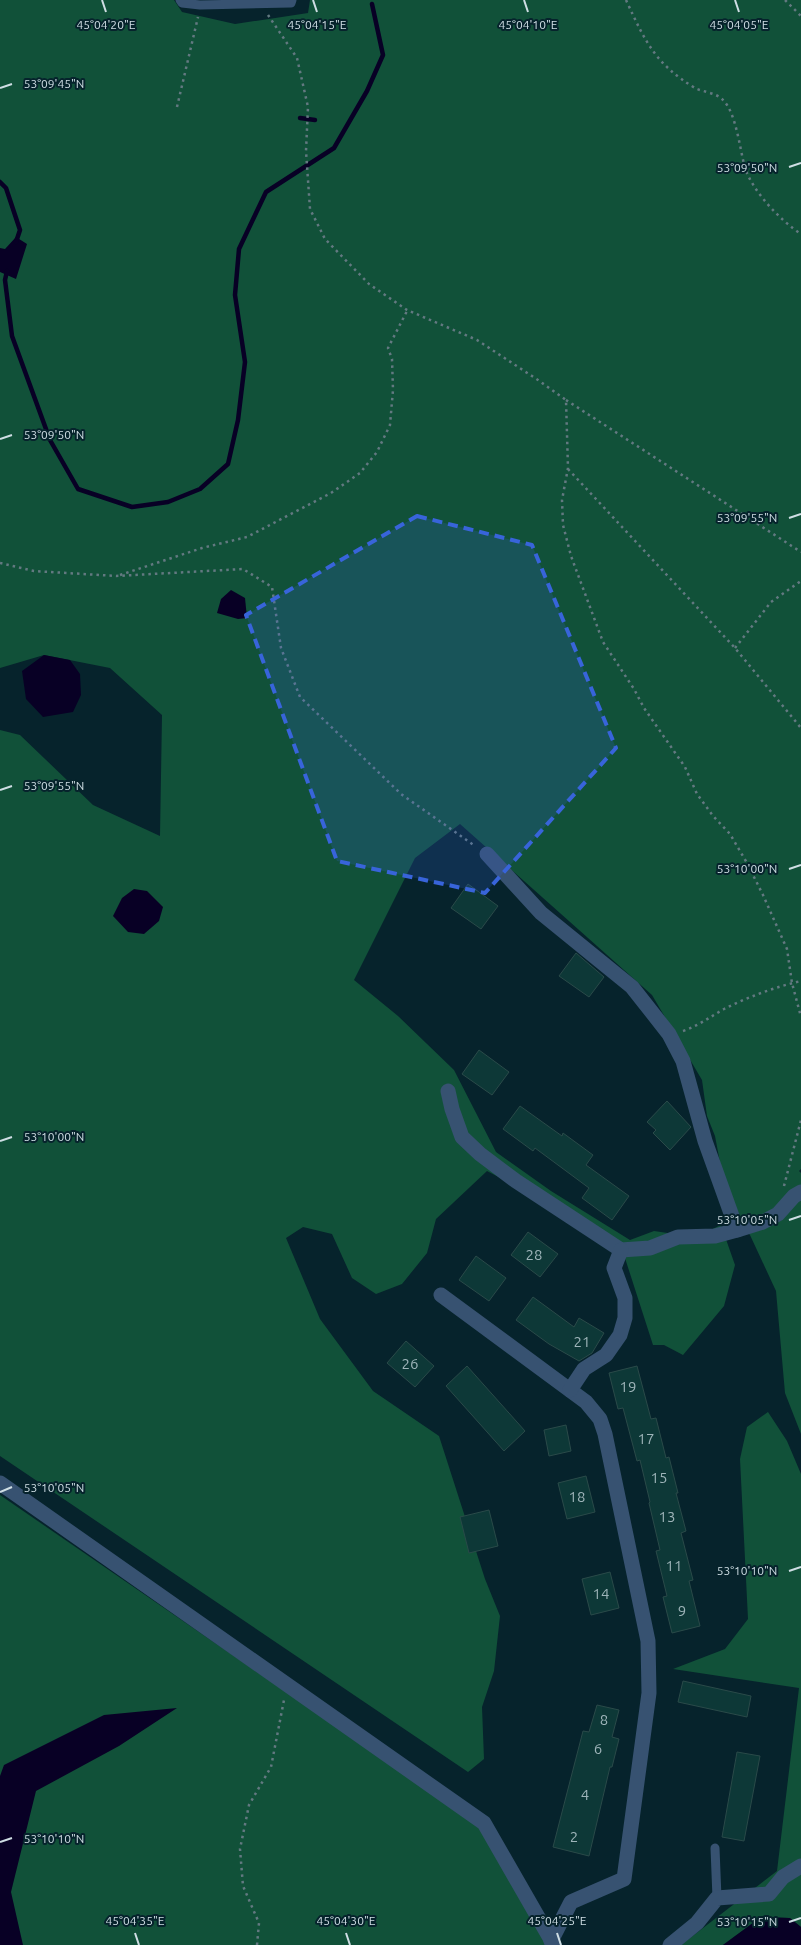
<svg xmlns="http://www.w3.org/2000/svg" width="801" height="1945" viewBox="0 0 801 1945" font-family="Ubuntu,sans-serif">
  <rect width="100%" height="100%" fill="#06232c"/>
  <!-- forest -->
  <g fill="#115139">
    <path d="M 0,0 L 174,0 L 182,12 L 235,24 L 308,13 L 310,0 L 801,0 L 801,1169 L 799,1171 L 801,1173 L 801,1434 L 785,1393 L 776,1291 L 750,1235 L 730,1215 L 715,1136 L 707,1116 L 702,1080 L 652,995 L 460,824 L 415,858 L 354,980 L 398,1016 L 454,1070 L 496,1152 L 551,1191 L 630,1240 L 654,1231 L 695,1237 L 721,1225 L 735,1265 L 724,1306 L 683,1355 L 664,1345 L 653,1345 L 624,1255 L 562,1210 L 487,1171 L 436,1219 L 427,1253 L 402,1284 L 376,1294 L 352,1278 L 332,1234 L 303,1227 L 286,1238 L 320,1319 L 373,1391 L 439,1436 L 485,1579 L 500,1616 L 494,1671 L 482,1707 L 484,1759 L 468,1772 L 0,1456 L 0,730 L 20,735 L 93,805 L 160,836 L 162,715 L 110,668 L 44,655 L 0,668 Z"/>
    <path d="M 768,1412 L 787,1441 L 801,1474 L 801,1927 L 789,1918 L 761,1917 L 723,1945 L 681,1945 L 777,1871 L 799,1688 L 673,1669 L 725,1649 L 748,1619 L 740,1459 L 747,1427 Z"/>
    <path d="M 0,1495 L 479,1825 L 547,1945 L 0,1945 Z"/>
  </g>
  <!-- water -->
  <g fill="#080025">
    <path d="M 16,237 L 27,244 L 16,279 L 0,272 L 0,248 L 5,249 Z"/>
    <path d="M 231,590 L 245,598 L 247,618 L 238,619 L 217,613 L 221,599 Z"/>
    <path d="M 44,655 L 70,660 L 80,674 L 81,695 L 73,712 L 43,717 L 26,699 L 22,671 Z"/>
    <path d="M 134,889 L 147,891 L 163,907 L 159,921 L 144,934 L 128,932 L 113,916 L 122,898 Z"/>
    <path d="M 177,1708 L 119,1746 L 36,1791 L 11,1892 L 23,1945 L 0,1945 L 0,1776 L 4,1765 L 104,1715 Z"/>
    <path d="M 761,1917 L 790,1918 L 801,1927 L 801,1945 L 723,1945 Z"/>
  </g>
  <g fill="none" stroke-linecap="round" stroke-linejoin="round">
    <!-- stream -->
    <g stroke="#080025" stroke-width="4.5">
      <path d="M 300,118 L 315,120"/>
      <path d="M 0,182 L 6,188 L 20,230 L 16,242"/>
      <path d="M 7,271 L 5,280 L 12,336 L 50,440 L 78,489 L 132,507 L 168,502 L 200,489 L 228,464 L 238,420 L 245,362 L 235,295 L 239,249 L 266,192 L 334,148 L 367,91 L 383,55 L 372,4"/>
    </g>
  </g>
  <!-- building -->
  <g fill="#0d3837" stroke="#2a4a49">
    <path d="M 468,884 L 498,906 L 481,929 L 451,908 Z"/>
    <path d="M 576,953 L 604,977 L 589,997 L 559,976 Z"/>
    <path d="M 479,1050 L 509,1072 L 492,1095 L 462,1074 Z"/>
    <path d="M 667,1101 L 691,1127 L 670,1150 L 653,1133 L 656,1130 L 647,1122 Z"/>
    <path d="M 520,1106 L 562,1136 L 563,1133 L 593,1155 L 586,1165 L 629,1196 L 612,1220 L 582,1198 L 589,1188 L 535,1148 L 533,1151 L 503,1129 Z"/>
    <path d="M 528,1232 L 558,1254 L 540,1277 L 511,1255 Z"/>
    <path d="M 476,1256 L 506,1278 L 489,1301 L 459,1280 Z"/>
    <path d="M 533,1297 L 574,1327 L 579,1318 L 604,1333 L 592,1353 L 579,1361 L 549,1344 L 516,1320 Z"/>
    <path d="M 406,1341 L 434,1366 L 415,1387 L 387,1363 Z"/>
    <path d="M 467,1366 L 525,1431 L 504,1451 L 446,1386 Z"/>
    <path d="M 637,1366 L 651,1419 L 656,1418 L 666,1458 L 669,1457 L 678,1493 L 676,1493 L 686,1531 L 681,1533 L 693,1580 L 689,1581 L 700,1626 L 672,1633 L 663,1597 L 667,1596 L 656,1551 L 660,1550 L 649,1503 L 650,1502 L 640,1460 L 637,1461 L 623,1408 L 618,1409 L 609,1373 Z"/>
    <path d="M 566,1425 L 571,1451 L 549,1456 L 544,1430 Z"/>
    <path d="M 586,1476 L 595,1512 L 567,1519 L 558,1483 Z"/>
    <path d="M 489,1510 L 498,1546 L 469,1553 L 460,1517 Z"/>
    <path d="M 610,1572 L 619,1608 L 591,1615 L 582,1579 Z"/>
    <path d="M 683,1681 L 751,1696 L 747,1717 L 678,1702 Z"/>
    <path d="M 597,1705 L 619,1710 L 612,1737 L 619,1739 L 612,1767 L 610,1767 L 589,1856 L 553,1847 L 583,1731 L 589,1732 Z"/>
    <path d="M 737,1752 L 760,1756 L 744,1841 L 722,1837 Z"/>
  </g>
  <g fill="none" stroke-linecap="round" stroke-linejoin="round">
    <!-- path -->
    <g stroke="#637981" stroke-width="2.5" stroke-dasharray="2.5 4" stroke-linecap="butt">
      <path d="M 626,0 C 645,41 655,64 695,88 C 703,92 717,93 723,100 C 736,112 740,150 745,168 C 753,192 781,221 801,234"/>
      <path d="M 785,0 L 801,16"/>
      <path d="M 268,15 L 297,58 L 308,107 L 306,151 L 310,209 L 325,239 L 369,284 L 407,310 L 477,340 L 538,380 L 566,400 L 568,468 L 562,500 L 563,525 L 571,556 L 603,642 L 634,689 L 644,708 L 685,767 L 697,794 L 713,816 L 730,834 L 747,863 L 763,895 L 787,949 L 792,983 L 801,1017"/>
      <path d="M 177,107 L 198,17"/>
      <path d="M 566,400 L 801,552"/>
      <path d="M 568,469 L 735,648 L 801,728"/>
      <path d="M 0,563 L 34,571 L 116,576 L 243,569 L 272,587 L 281,648 L 300,697 L 401,794 L 475,846"/>
      <path d="M 120,575 L 202,548 L 247,537 L 331,493 L 360,473 L 377,452 L 390,425 L 393,390 L 392,359 L 388,348 L 407,311"/>
      <path d="M 735,648 L 771,602 L 801,581"/>
      <path d="M 683,1031 C 698,1026 710,1017 724,1009 C 748,997 775,987 801,981"/>
      <path d="M 784,1186 L 801,1120"/>
      <path d="M 257,1945 L 259,1923 L 243,1886 L 240,1849 L 249,1805 L 271,1767 L 284,1700"/>
    </g>
    <!-- service -->
    <g stroke="#375271" stroke-width="9">
      <path d="M 180,0 L 182,3 L 200,5 L 291,3 L 292,0"/>
      <path d="M 715,1848 L 717,1898"/>
    </g>
    <!-- minor -->
    <g stroke="#375271" stroke-width="15">
      <path d="M 487,854 L 541,913 L 632,987 L 669,1034 L 683,1061 L 705,1141 L 737,1230"/>
      <path d="M 448,1091 L 452,1109 L 462,1137 L 480,1154 L 516,1181 L 621,1250 L 650,1248 L 678,1237 L 715,1236 L 737,1230 L 763,1222 L 778,1214 L 794,1196 L 801,1192"/>
      <path d="M 441,1295 L 586,1402 L 600,1419 L 605,1434 L 648,1641 L 649,1693 L 624,1879 L 571,1902 L 551,1941"/>
      <path d="M 570,1390 L 584,1369 L 606,1355 L 620,1335 L 625,1318 L 625,1298 L 614,1268 L 621,1250"/>
      <path d="M 0,1483 L 484,1823 L 554,1945"/>
      <path d="M 670,1945 L 697,1923 L 717,1898 L 769,1894 L 783,1877 L 801,1866"/>
    </g>
  </g>
  <!-- marked area -->
  <path fill="#3864da" fill-opacity="0.2" stroke="#3864da" stroke-width="4" stroke-dasharray="10 6" stroke-linejoin="round" d="M 417,516 L 532,545 L 616,748 L 485,893 L 337,861 L 246,615 Z"/>
  <!-- ticks -->
  <path fill="none" stroke="#cfdee4" stroke-width="2" d="M 102,0 L 106,12M 313,0 L 317,12M 524,0 L 528,12M 735,0 L 739,12M 0,88 L 12,84M 789,167 L 801,163M 0,439 L 12,435M 789,518 L 801,514M 0,790 L 12,786M 789,869 L 801,865M 0,1141 L 12,1137M 789,1220 L 801,1216M 0,1492 L 12,1487M 789,1571 L 801,1567M 0,1842 L 12,1838M 789,1922 L 801,1918M 135,1933 L 139,1945M 346,1933 L 350,1945M 557,1933 L 561,1945"/>
  <g text-anchor="middle" stroke-width="4" stroke-linejoin="round" paint-order="stroke">
    <!-- number labels -->
    <g font-size="15" fill="#9eb4b9">
      <text x="534" y="1260">28</text>
      <text x="582" y="1347">21</text>
      <text x="410" y="1369">26</text>
      <text x="628" y="1392">19</text>
      <text x="646" y="1444">17</text>
      <text x="659" y="1483">15</text>
      <text x="577" y="1502">18</text>
      <text x="667" y="1522">13</text>
      <text x="674" y="1571">11</text>
      <text x="601" y="1599">14</text>
      <text x="682" y="1616">9</text>
      <text x="604" y="1725">8</text>
      <text x="598" y="1754">6</text>
      <text x="585" y="1800">4</text>
      <text x="574" y="1842">2</text>
    </g>
  </g>
  <g font-size="12" text-anchor="middle" fill="#cfdee4" stroke="#06232c" stroke-width="4" stroke-linejoin="round" paint-order="stroke">
    <text x="528" y="29">45°04'10"E</text>
    <text x="106" y="29">45°04'20"E</text>
    <text x="317" y="29">45°04'15"E</text>
    <text x="739" y="29">45°04'05"E</text>
    <text x="54" y="88">53°09'45"N</text>
    <text x="747" y="172">53°09'50"N</text>
    <text x="54" y="439">53°09'50"N</text>
    <text x="747" y="522">53°09'55"N</text>
    <text x="54" y="790">53°09'55"N</text>
    <text x="747" y="873">53°10'00"N</text>
    <text x="54" y="1141">53°10'00"N</text>
    <text x="747" y="1224">53°10'05"N</text>
    <text x="54" y="1492">53°10'05"N</text>
    <text x="747" y="1575">53°10'10"N</text>
    <text x="54" y="1843">53°10'10"N</text>
    <text x="135" y="1925">45°04'35"E</text>
    <text x="346" y="1925">45°04'30"E</text>
    <text x="557" y="1925">45°04'25"E</text>
    <text x="747" y="1926">53°10'15"N</text>
  </g>
</svg>
